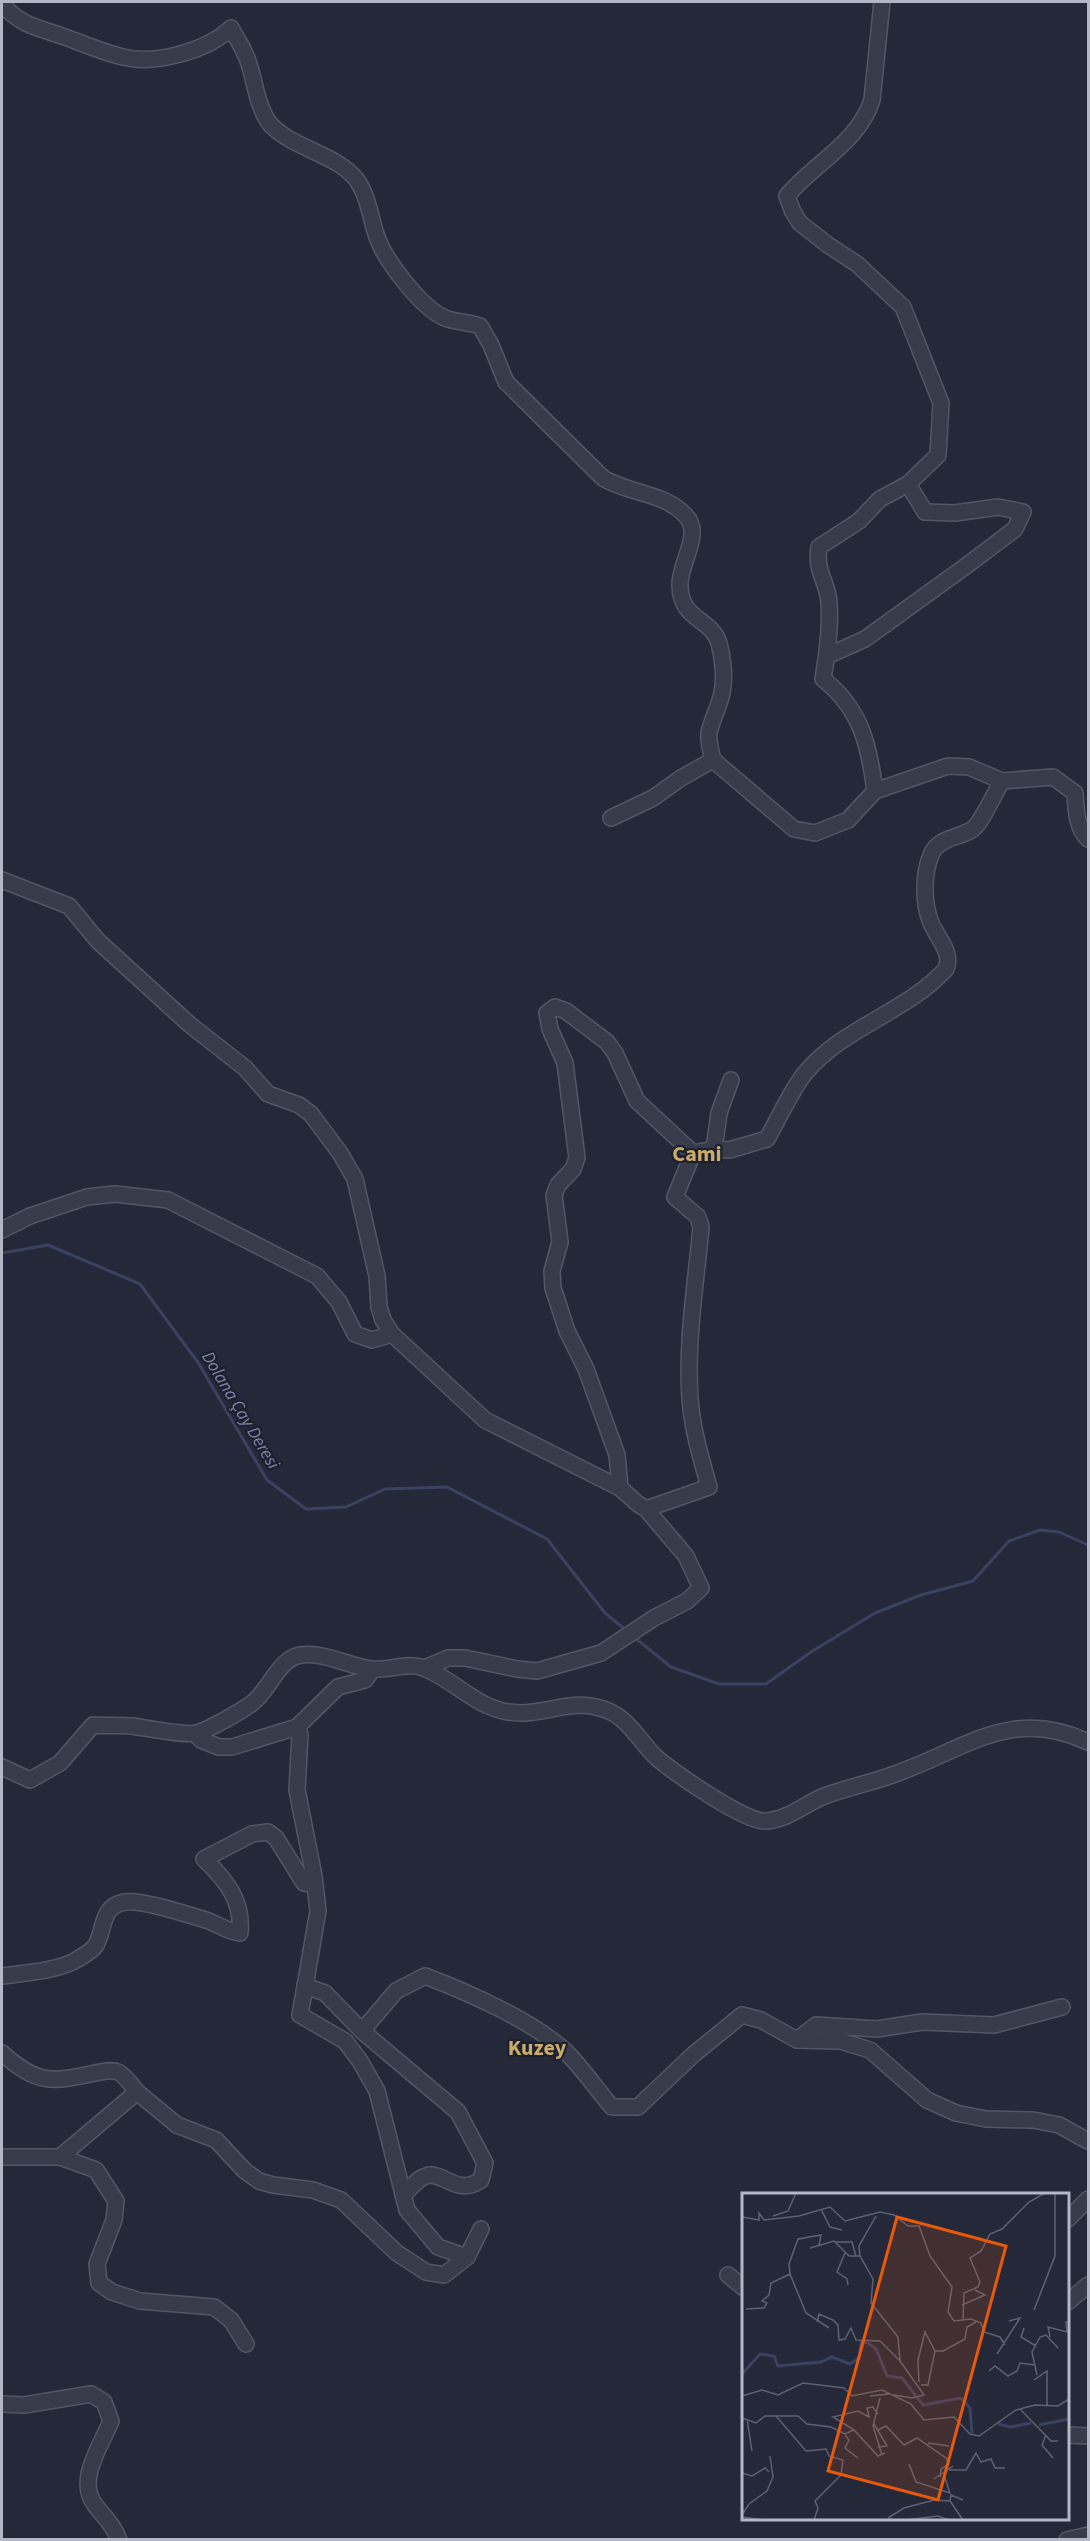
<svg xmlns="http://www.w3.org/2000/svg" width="1090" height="2541" viewBox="0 0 1090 2541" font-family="'Source Sans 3',sans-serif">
  <rect width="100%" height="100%" fill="#242839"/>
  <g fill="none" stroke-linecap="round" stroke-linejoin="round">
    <!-- stream -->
    <g stroke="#3b4160" stroke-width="3">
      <path d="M 2,1253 L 48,1245 L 140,1284 L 199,1364 L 267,1480 L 306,1509 L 346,1507 L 385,1489 L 447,1487 L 547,1539 L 605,1613 L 627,1631"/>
      <path d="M 634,1637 L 671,1667 L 719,1684 L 766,1684 L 811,1652 L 875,1613 L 921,1595 L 973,1581 L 1009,1541 L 1040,1530 L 1059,1532 L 1088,1545"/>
    </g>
    <!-- minor casing -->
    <g stroke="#535664" stroke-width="18">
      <g id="minor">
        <path d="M 2,4 C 20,25 36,27 62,36 C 82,43 102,52 123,57 C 155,65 207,51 231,28 C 237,39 244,49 248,61 C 255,80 257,109 271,125 C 294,149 336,154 356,179 C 368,195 370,216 376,234 C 383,258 421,308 445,318 C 455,322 469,322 480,326 L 491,345 L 506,382 L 603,478 C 629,494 664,492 686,516 C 703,534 679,564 680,585 C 680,620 711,618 719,643 C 723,658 725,678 722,693 C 719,707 712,719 709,733 C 708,741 711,752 713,760 L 794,829 L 815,833 L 848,820 L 875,791 L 948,766 L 969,767 L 1002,781 L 1053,777 L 1075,793 C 1076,808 1076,828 1088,839"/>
        <path d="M 827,656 L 865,639 L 966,566 L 1015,529 L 1023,512 L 998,507 L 955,513 L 925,512 L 908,484"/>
        <path d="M 875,791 C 869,745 861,709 823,679 C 827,655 831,627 829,602 C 827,580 815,572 819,547 L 859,521 L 880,499 L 908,484 L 938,455 L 941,403 L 903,307 L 857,264 L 828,245 L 800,223 L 793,212 L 787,196 C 813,164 859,142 872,100 L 882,2"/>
        <path d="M 611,818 L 653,798 L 681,778 L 713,760"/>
        <path d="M 2,880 L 69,906 L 98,941 L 189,1024 L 245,1068 L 268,1094 L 299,1105 L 311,1114 L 340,1153 L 355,1179 L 377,1276 L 379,1307 L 383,1320 L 392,1334 L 485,1420 L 620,1488 L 638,1504 L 646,1509 L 686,1556 L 701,1588 L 687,1601 L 654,1618 L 601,1653 L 537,1671 L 517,1669 L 465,1658 L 448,1658 L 425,1668"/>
        <path d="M 714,1149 L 719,1113 L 731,1080"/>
        <path d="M 693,1153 L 714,1149 L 729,1150 L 767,1139 C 778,1120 792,1088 806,1072 C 844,1027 907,1012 946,969 C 953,953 937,937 931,923 C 923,903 923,874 931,855 C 938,837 960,838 973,829 C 982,822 995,792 1002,781"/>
        <path d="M 2,1230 L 30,1216 L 87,1197 L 115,1194 L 168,1200 L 317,1276 L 339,1302 L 355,1334 L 372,1340 L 392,1334"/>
        <path d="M 620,1488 L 617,1455 L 586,1369 L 567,1331 L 553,1288 L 552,1271 L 560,1242 L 554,1195 L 558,1185 L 573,1169 L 577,1158 L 565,1063 L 550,1029 L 547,1013 L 555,1007 L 566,1011 L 607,1042 L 615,1053 L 637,1101 L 693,1153"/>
        <path d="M 646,1509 L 709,1487 C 701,1458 692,1429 690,1398 C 686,1341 696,1283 701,1227 L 698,1217 L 675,1197 L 693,1153"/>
        <path d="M 297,1727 L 300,1735 L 297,1790 L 314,1876 L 318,1911 L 300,2015 L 345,2041 L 360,2061 L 377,2091 L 407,2210 L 438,2247 L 467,2257"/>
        <path d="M 195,1734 L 201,1740 L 219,1747 L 232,1747 L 297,1727 L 338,1687 L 365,1680 L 373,1669"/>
        <path d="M 2,1767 L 30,1780 L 60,1763 L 93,1725 C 106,1726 119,1725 132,1726 C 146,1728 186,1736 197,1733 C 212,1728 238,1713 251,1704 C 269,1692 278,1658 301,1655 C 325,1652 348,1666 371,1669 C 389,1671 409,1661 426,1669 C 455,1681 476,1707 508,1712 C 538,1717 568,1700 596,1707 C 629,1714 636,1739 658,1759 C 675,1773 747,1824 767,1821 C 788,1819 802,1806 822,1797 C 845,1788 871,1783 895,1774 C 966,1749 1011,1706 1088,1742"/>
        <path d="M 2,1976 C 24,1973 59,1971 78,1959 C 83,1956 93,1950 96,1945 C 105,1930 100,1906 125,1902 C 142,1899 189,1915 206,1920 C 218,1924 228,1932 240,1933 C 243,1900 226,1880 204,1859 L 252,1834 L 268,1832 L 276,1838 L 304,1883 L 314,1884"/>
        <path d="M 305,1986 L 325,1993 L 362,2031 L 458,2112 L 485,2163 L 481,2180 C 456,2197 443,2170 426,2176 C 418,2178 410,2189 403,2195"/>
        <path d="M 362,2031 L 396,1991 L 425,1976 C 467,1992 531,2020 564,2050 C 582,2067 596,2089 612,2107 L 638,2107 L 694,2054 L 742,2015 L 761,2020 L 797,2040 L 840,2041 L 870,2050 L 927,2100 L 956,2113 L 986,2119 L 1033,2120 L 1059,2125 L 1088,2141"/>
        <path d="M 797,2040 L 816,2025 L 877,2029 L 922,2022 L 994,2025 L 1062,2007"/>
        <path d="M 2,2053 C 37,2084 50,2083 95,2073 C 102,2072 111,2069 118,2072 C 125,2075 132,2086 137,2092"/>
        <path d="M 2,2157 L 60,2157 L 96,2170 L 116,2201 L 114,2220 L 97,2264 L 99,2283 L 112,2292 L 140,2301 L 214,2307 L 231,2320 L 246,2344"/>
        <path d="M 60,2157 L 137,2092 L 177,2125 L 216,2140 L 245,2171 L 259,2181 L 273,2185 L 313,2190 L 341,2200 L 397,2253 L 426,2272 L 444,2275 L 467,2257 L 481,2229"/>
        <path d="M 1068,2219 L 1088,2199"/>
        <path d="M 728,2275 L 744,2288"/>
        <path d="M 1068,2302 L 1088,2285"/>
        <path d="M 2,2404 L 24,2405 L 91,2394 L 104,2402 L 111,2421 C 101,2446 76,2480 95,2505 C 104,2517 114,2525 119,2540"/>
        <path d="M 1068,2435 L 1088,2436"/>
        <path d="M 1067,2540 L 1088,2535"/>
      </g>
    </g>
    <!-- minor -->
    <use href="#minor" stroke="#383b49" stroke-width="15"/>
  </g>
  <g text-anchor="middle" stroke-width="4.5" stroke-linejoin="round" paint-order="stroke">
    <!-- water labels -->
    <g font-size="18" font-style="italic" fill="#7d86aa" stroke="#1d202e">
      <text transform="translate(241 1410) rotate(59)" y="6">Dolana Çay Deresi</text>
    </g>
    <!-- district labels -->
    <g font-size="22" font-weight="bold" fill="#caac6a" stroke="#1d202e">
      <text x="697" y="1161">Cami</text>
      <text x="537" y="2055">Kuzey</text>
    </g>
  </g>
  <!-- overview -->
  <g transform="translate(742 2193)">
    <rect width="327" height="327" fill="#242839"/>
    <path fill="none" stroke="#3b4160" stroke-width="3" d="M 0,181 L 18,161 L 32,163 L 36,173 L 79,169 L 90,164 L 108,171 L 117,165 L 119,149 L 126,150 L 134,156 L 145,183 L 160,185 L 181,212 L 218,205 L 223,209 L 228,215 L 230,240M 256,231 L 269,234 L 289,230M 297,232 L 327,226"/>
    <path fill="none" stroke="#5d6171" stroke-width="1.5" d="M 79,16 L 88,34 L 100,37M 31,23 L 46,18 L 54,0M 134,23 L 117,53 L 118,63 L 131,86 L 129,110 L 156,144 L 158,168 L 182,202 L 170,205 L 152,202M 0,24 L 17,27 L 17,20 L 22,27 L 57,23 L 88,14 L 103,28 L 138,19 L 152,22 L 166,33 L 177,33 L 188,63 L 210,94 L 206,119 L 212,128 L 229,126 L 239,130 L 242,139 L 258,144 L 263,152M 94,49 L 110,49 L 114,63M 77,53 L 79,42 L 56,46 L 47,71 L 48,81 L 64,120 L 87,135M 68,55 L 92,48 L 107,63 L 118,63M 103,60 L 95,79 L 105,86 L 106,92M 220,112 L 243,102 L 233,97M 4,116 L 22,115 L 25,110 L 20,108 L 27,102 L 29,90 L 48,81M 292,117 L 313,63 L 313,0M 221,126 L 222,100 L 236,94 L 238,89 L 228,65 L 239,58 L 248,41 L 260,36 L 287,9 L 303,0M 75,129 L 77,121 L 91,127 L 96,132 L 97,147 L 103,146 L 109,135 L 114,147 L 138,148 L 158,168M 282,135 L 279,144 L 294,153M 308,144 L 306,134 L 325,139 L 324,129 L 327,129M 193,158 L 201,158 L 223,146 L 225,134 L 234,129M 255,161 L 278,125 L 267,128M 247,178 L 253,173 L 266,183 L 275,178 L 278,170 L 293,172M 295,182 L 290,159 L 298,144 L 304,142 L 316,155M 292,187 L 305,178 L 305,212M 177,189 L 176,167 L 183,139 L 193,158 L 186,192 L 179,192M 0,203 L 20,197 L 36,202 L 61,190 L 102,195 L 110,203 L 140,197 L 169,211 L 182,227 L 212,224 L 228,241 L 237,243 L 274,217 L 293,212 L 316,213 L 327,206M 128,203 L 147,201M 138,205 L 131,233 L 140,262M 278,216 L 309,248 L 316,248M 34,223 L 64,258 L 84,256 L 87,263 L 101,267 L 99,282 L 73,308 L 76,315 L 72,327M 0,225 L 14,230 L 23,223 L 56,223 L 65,231 L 89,234 L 103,241 L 112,237 L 136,263 L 143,260M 5,226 L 10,258M 132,231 L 145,253 L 136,254M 112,237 L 91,224 L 116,218 L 127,224 L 125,215 L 131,214 L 136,221M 136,237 L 144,233 L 162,252 L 175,245 L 204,265 L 207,271 L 199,276 L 198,284M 103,242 L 107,247 L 103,255 L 116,265M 304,242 L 300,252 L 311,265M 186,250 L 207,253M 167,271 L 174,289 L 208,300 L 202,282M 207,277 L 224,277 L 234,260 L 239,269 L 249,266 L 253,275 L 263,275M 0,280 L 10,283 L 23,275 L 27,279M 192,286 L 211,273M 221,307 L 209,302 L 208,308 L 221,327M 0,322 L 7,311 L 25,298 L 31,284 L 28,263M 0,324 L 22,327M 146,325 L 162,315 L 192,307 L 208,308M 164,327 L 196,323 L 207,327"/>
    <path fill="#e8590c" fill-opacity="0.15" stroke="#e8590c" stroke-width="3" d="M 155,24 L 264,53 L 196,307 L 86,278 Z"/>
    <rect width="327" height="327" fill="none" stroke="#b3b6c5" stroke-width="3"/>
  </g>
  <!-- border -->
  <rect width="1090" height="2541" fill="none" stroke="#b3b6c5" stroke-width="6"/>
</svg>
